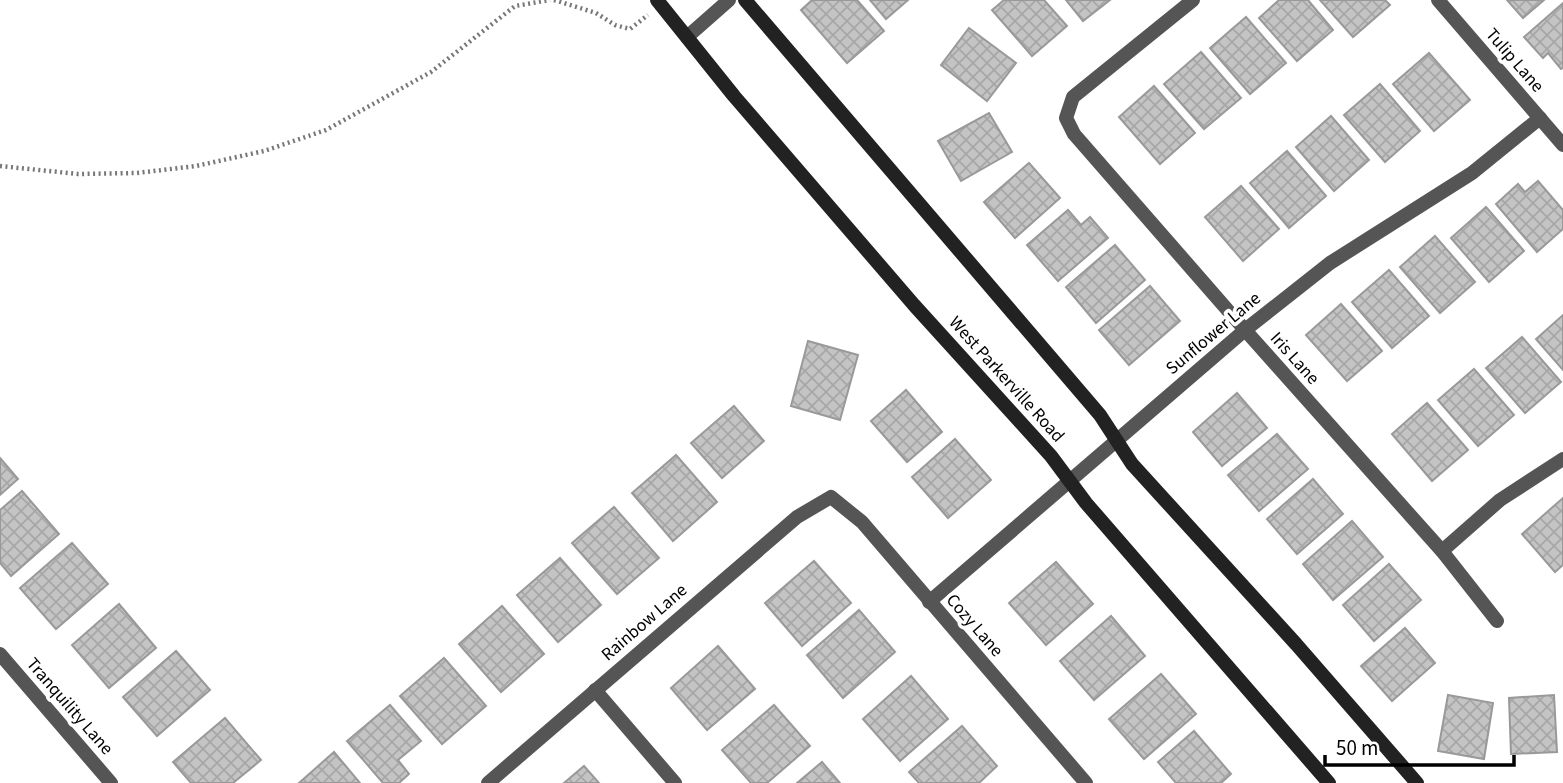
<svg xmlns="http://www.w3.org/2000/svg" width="1563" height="783" viewBox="0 0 1563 783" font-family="'Source Sans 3',sans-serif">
  <defs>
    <pattern id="building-cross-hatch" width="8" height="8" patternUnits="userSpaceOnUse" patternTransform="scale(1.75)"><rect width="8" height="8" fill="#c4c4c4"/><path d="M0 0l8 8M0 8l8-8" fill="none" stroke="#a7a7a7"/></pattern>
  </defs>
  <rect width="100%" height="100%" fill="#fff"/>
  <!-- building -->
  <g fill="url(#building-cross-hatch)" stroke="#999" stroke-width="2">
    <path d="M 812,0 L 857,0 L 884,31 L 847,63 L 801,10 Z"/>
    <path d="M 870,0 L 908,0 L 886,19 Z"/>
    <path d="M 1004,0 L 1044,0 L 1067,26 L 1032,56 L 992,10 Z"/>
    <path d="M 1066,0 L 1110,0 L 1083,21 Z"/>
    <path d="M 1279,0 L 1308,0 L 1333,30 L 1297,61 L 1259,18 Z"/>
    <path d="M 1320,0 L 1385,0 L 1390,5 L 1353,37 Z"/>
    <path d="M 1507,0 L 1544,0 L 1523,18 Z"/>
    <path d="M 1563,3 L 1563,68 L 1561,69 L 1548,53 L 1543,58 L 1524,37 Z"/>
    <path d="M 1246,17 L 1286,63 L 1250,94 L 1210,48 Z"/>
    <path d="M 969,28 L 1016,63 L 987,101 L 941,65 Z"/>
    <path d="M 1201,52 L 1241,98 L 1204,129 L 1164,84 Z"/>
    <path d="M 1429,53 L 1470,100 L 1434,131 L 1393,84 Z"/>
    <path d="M 1380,84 L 1420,131 L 1385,162 L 1344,115 Z"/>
    <path d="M 1154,86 L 1195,133 L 1160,164 L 1119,117 Z"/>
    <path d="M 989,113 L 1012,152 L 961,181 L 938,141 Z"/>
    <path d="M 1331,116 L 1369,160 L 1334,191 L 1296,147 Z"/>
    <path d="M 1287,151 L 1326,196 L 1289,228 L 1250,183 Z"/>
    <path d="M 1029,163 L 1060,198 L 1015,238 L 984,202 Z"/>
    <path d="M 1538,181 L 1563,210 L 1563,229 L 1537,252 L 1496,204 L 1518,184 L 1525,192 Z"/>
    <path d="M 1241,186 L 1279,229 L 1243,261 L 1205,217 Z"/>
    <path d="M 1486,207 L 1524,251 L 1489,282 L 1451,238 Z"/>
    <path d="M 1068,210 L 1081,225 L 1090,217 L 1108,238 L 1058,281 L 1027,245 Z"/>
    <path d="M 1435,236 L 1475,282 L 1440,313 L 1400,267 Z"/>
    <path d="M 1115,245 L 1145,280 L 1096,323 L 1066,287 Z"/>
    <path d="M 1389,270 L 1429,316 L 1392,348 L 1352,302 Z"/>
    <path d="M 1150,286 L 1180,321 L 1129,365 L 1099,330 Z"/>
    <path d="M 1341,304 L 1382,351 L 1347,381 L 1306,335 Z"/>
    <path d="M 1563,315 L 1563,370 L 1536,339 Z"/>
    <path d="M 1522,337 L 1561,382 L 1525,413 L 1486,368 Z"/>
    <path d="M 808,341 L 858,355 L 840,420 L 791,406 Z"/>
    <path d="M 1474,369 L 1514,415 L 1478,446 L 1438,400 Z"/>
    <path d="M 906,390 L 942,432 L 907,462 L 871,421 Z"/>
    <path d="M 1237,393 L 1267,428 L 1222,466 L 1193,432 Z"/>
    <path d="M 1427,403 L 1468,450 L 1432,481 L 1392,434 Z"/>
    <path d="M 734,406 L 764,441 L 722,478 L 691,443 Z"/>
    <path d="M 1277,434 L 1308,469 L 1259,511 L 1228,475 Z"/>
    <path d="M 955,439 L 991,480 L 948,518 L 912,477 Z"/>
    <path d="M 676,455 L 717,502 L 673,541 L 632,493 Z"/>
    <path d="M 0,458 L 18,479 L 0,495 Z"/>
    <path d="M 1313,479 L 1343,514 L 1297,554 L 1267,519 Z"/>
    <path d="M 22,491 L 59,534 L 11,576 L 0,563 L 0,510 Z"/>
    <path d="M 1563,498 L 1563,565 L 1555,572 L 1522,534 Z"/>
    <path d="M 614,507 L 659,558 L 617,594 L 572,543 Z"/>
    <path d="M 1352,521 L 1383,557 L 1333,600 L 1303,564 Z"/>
    <path d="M 72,543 L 108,584 L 56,629 L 20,588 Z"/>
    <path d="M 560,558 L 601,605 L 558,642 L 517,595 Z"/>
    <path d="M 814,561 L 851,603 L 802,646 L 765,603 Z"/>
    <path d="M 1056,562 L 1093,604 L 1046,645 L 1009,603 Z"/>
    <path d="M 1389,564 L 1421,600 L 1374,641 L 1343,605 Z"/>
    <path d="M 119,604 L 156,648 L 109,688 L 72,645 Z"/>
    <path d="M 502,606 L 544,654 L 501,692 L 459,644 Z"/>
    <path d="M 859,610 L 895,652 L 843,698 L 807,655 Z"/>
    <path d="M 1111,616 L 1145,656 L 1094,700 L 1060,661 Z"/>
    <path d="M 1405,628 L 1435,663 L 1392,701 L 1361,666 Z"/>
    <path d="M 718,646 L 755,689 L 707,730 L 671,688 Z"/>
    <path d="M 176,651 L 210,690 L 157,736 L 123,697 Z"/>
    <path d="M 444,658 L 486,706 L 442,744 L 400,696 Z"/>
    <path d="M 1161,674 L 1196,714 L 1144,759 L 1109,719 Z"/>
    <path d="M 911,676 L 948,719 L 900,761 L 863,719 Z"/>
    <path d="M 1448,695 L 1493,703 L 1484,759 L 1438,751 Z"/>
    <path d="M 1554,695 L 1557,752 L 1511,754 L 1509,698 Z"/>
    <path d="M 390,705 L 421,741 L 398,760 L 409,774 L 399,783 L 383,783 L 347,741 Z"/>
    <path d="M 774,705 L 810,746 L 767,783 L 751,783 L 722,750 Z"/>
    <path d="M 225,718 L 261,760 L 233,783 L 191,783 L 173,762 Z"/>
    <path d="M 962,726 L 997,766 L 979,783 L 919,783 L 909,772 Z"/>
    <path d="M 1194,731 L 1231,774 L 1221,783 L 1176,783 L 1158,762 Z"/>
    <path d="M 334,752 L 360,783 L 299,783 Z"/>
    <path d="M 822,762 L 840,783 L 797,783 Z"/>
    <path d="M 584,766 L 599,783 L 564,783 Z"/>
  </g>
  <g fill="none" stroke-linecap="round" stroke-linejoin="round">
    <!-- path -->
    <g stroke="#777" stroke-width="4.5" stroke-dasharray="2 3.5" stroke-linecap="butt">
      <path d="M 554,0 L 596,13 L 615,25 L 630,29 L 648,15"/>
      <path d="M 0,166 L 78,174 L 137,173 L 196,166 L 264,151 L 326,130 L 431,72 L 515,6 L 550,0"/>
    </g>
    <!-- minor -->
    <g stroke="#555" stroke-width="14">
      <path d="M 1193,0 L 1073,97 L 1066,118 L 1074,134 L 1245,330 L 1442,551 L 1497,621"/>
      <path d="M 1438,0 L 1563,145"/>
      <path d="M 687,37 L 729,0"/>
      <path d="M 1442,551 L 1500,500 L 1563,459"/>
      <path d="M 929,602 L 1245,330 L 1330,263 L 1472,173 L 1540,118"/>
      <path d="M 0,654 L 111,783"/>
      <path d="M 595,690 L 675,783"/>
      <path d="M 488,783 L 797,517 L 831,497 L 862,522 L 1086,783"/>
    </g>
    <!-- secondary -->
    <g stroke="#222" stroke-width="14">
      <path d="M 657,0 L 734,96 L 914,305 L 1051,456 L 1086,503 L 1329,783"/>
      <path d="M 745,0 L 1100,415 L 1132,464 L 1296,644 L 1417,783"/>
    </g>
  </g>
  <g text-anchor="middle" stroke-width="7" stroke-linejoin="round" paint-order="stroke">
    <!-- street labels -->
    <g font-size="18" fill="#000" stroke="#fff">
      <text transform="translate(1515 60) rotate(49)" y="6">Tulip Lane</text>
      <text transform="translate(1213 333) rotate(-40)" y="6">Sunflower Lane</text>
      <text transform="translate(1295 358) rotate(48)" y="6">Iris Lane</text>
      <text transform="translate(1007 379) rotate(48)" y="6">West Parkerville Road</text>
      <text transform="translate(644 622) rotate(-41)" y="6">Rainbow Lane</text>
      <text transform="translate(975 625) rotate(49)" y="6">Cozy Lane</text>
      <text transform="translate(70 706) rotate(49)" y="6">Tranquility Lane</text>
    </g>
  </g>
  <!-- scale -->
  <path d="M1325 755v10h189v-10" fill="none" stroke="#000000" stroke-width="3.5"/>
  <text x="1336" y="755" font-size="21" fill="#000000" stroke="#ffffff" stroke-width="5" paint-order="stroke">50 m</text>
</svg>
